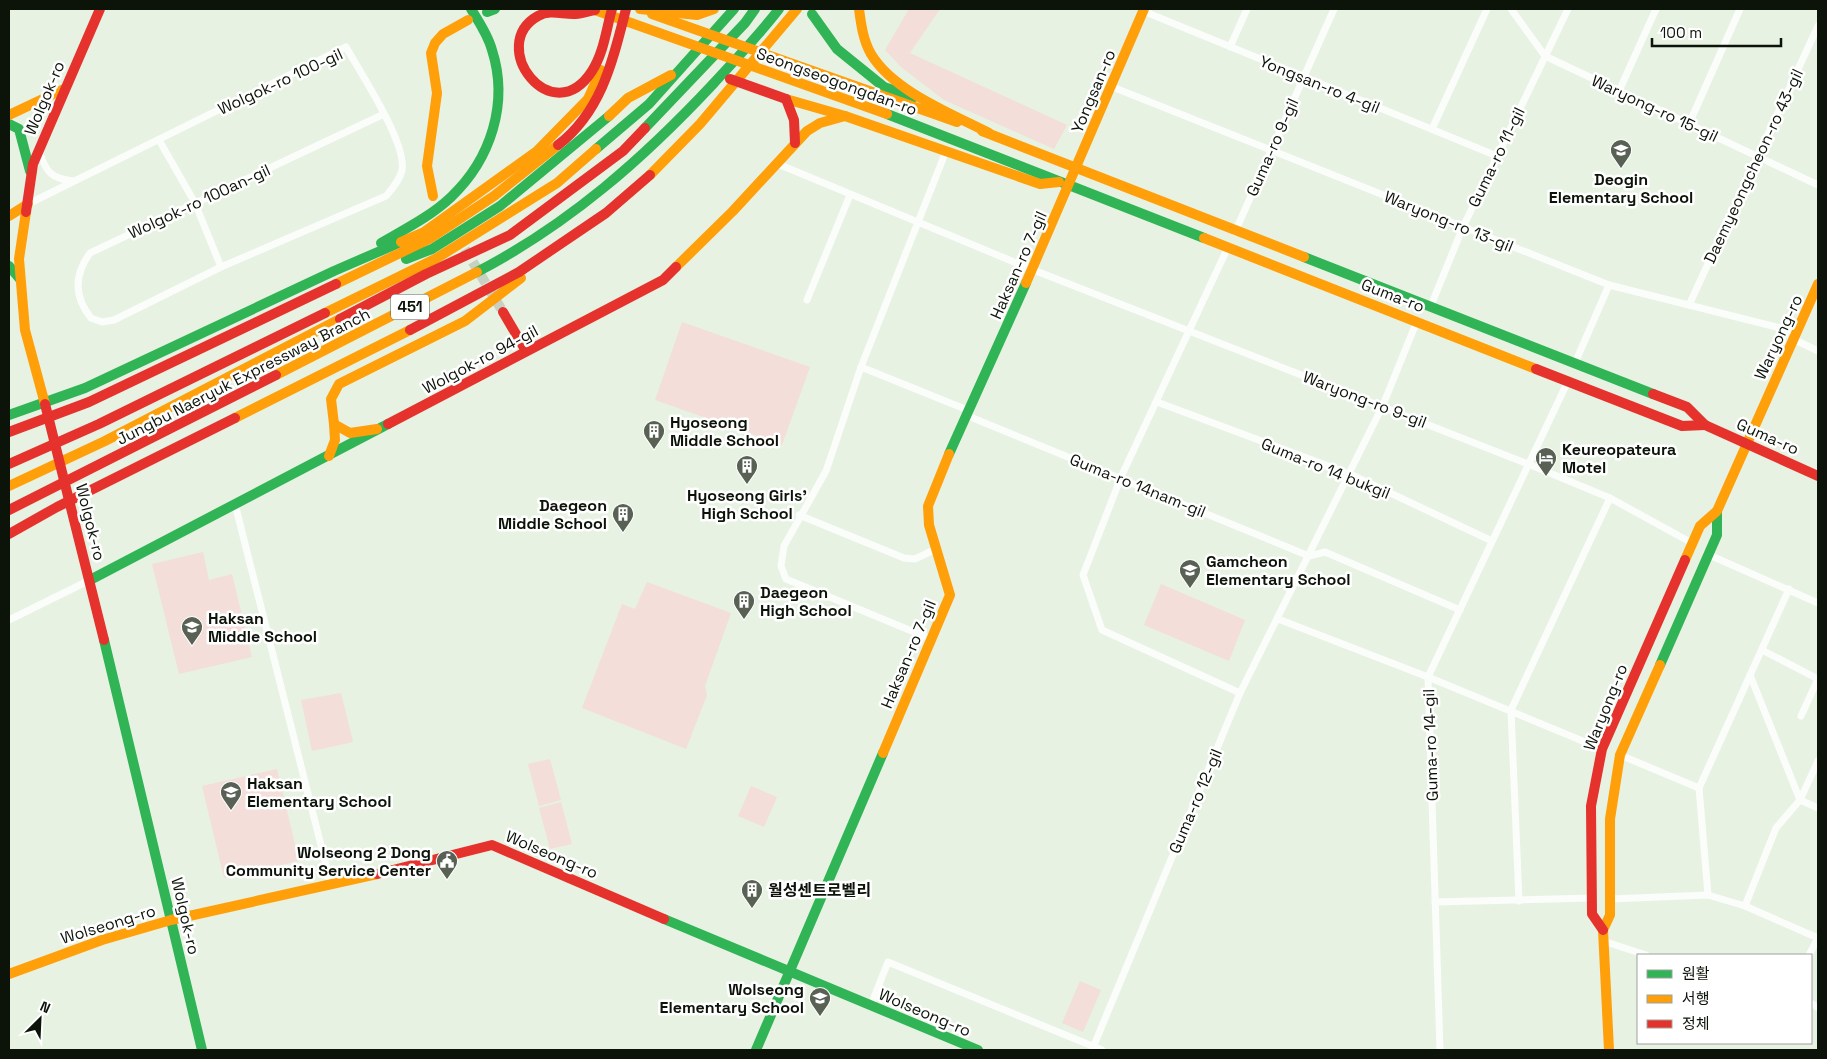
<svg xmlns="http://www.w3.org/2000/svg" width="1827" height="1059" viewBox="0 0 1827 1059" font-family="'Space Grotesk','Noto Sans KR',sans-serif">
  <rect width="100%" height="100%" fill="#e7f2e2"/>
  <!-- green -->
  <g fill="#f3ded9">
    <path d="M 909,9 L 940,9 L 910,53 L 1067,125 L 1054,149 L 944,100 L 901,67 L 885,50 Z"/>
    <path d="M 682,322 L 810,367 L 782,445 L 655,400 Z"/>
    <path d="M 203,552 L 209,580 L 232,574 L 252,657 L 179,674 L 152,564 Z"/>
    <path d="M 647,582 L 731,613 L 705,686 L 707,695 L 686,749 L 582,708 L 622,604 L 635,609 Z"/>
    <path d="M 1161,584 L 1245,620 L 1229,661 L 1144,625 Z"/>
    <path d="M 341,693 L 353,742 L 312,751 L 301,700 Z"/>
    <path d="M 550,759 L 561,800 L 539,806 L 528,764 Z"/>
    <path d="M 277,769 L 299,861 L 224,878 L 202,786 Z"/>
    <path d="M 751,786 L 777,797 L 764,827 L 738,816 Z"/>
    <path d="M 561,802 L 572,844 L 550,849 L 539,808 Z"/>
    <path d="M 1080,981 L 1101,990 L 1083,1032 L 1062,1023 Z"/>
  </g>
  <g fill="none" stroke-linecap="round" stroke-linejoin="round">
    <!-- secondary-tunnel -->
    <path stroke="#c6d1c1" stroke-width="10" stroke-dasharray="10 5" stroke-linecap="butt" d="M 465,249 L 503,312"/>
    <!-- street -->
    <g stroke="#fbfdfb" stroke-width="7">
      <path d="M 1511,9 L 1545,56 L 1818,185"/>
      <path d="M 1143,11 L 1497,156"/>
      <path d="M 1230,47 L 1247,9"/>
      <path d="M 1110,86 L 1609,285 L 1796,332"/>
      <path d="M 1619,91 L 1656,9"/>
      <path d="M 1689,124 L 1740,9"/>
      <path d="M 1432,129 L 1487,9"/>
      <path d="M 159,140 L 195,203 L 221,267"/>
      <path d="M 39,151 C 46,172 51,179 74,181"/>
      <path d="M 778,164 L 1031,269 L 1528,464 L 1610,498 L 1692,543"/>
      <path d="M 28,204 L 346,47 C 360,72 407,143 402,170 C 400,180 392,189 386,196 L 221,267 L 114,320 L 102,322 L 91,318 C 74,297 74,275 90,253 L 384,114"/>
      <path d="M 1235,232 L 1334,9"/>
      <path d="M 1228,247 L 1121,477 L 1083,575 L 1102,630 L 1240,693"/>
      <path d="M 807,300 L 850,195"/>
      <path d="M 1689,305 L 1818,26"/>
      <path d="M 1430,308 L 1463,227 L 1568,9"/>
      <path d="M 1793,339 L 1818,351"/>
      <path d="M 1575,363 L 1609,285"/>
      <path d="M 861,367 L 946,151"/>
      <path d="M 1157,402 L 1350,474 L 1492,541"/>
      <path d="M 968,416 L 1309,556 L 1325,552 L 1460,610"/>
      <path d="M 235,504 L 331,885"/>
      <path d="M 799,515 L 904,558 L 915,559 L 936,549"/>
      <path d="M 1707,554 L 1818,603"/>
      <path d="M 1278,619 L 1428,677 L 1602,749"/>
      <path d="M 9,620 L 90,580"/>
      <path d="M 931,639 L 786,579 L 781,566 L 784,546 L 826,471 L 861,367 L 970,411"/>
      <path d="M 1762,650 L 1818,679"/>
      <path d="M 1750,675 L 1800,800 L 1818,808"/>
      <path d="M 1801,716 L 1818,679"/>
      <path d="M 1620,755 L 1699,788"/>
      <path d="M 1708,895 L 1699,788 L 1789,589"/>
      <path d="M 1610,899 L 1708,895 L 1745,906 L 1818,938"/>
      <path d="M 1519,901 L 1511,710 L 1610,498"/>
      <path d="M 1435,902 L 1592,898"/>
      <path d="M 1745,906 L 1776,828 L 1800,800 L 1818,761"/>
      <path d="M 1603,941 L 1646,955"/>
      <path d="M 1809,955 L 1818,938"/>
      <path d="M 1811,1003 L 1818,1008"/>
      <path d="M 871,1005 L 888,962 L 1102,1050"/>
      <path d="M 1092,1050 L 1240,693 L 1383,405 L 1417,321"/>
      <path d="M 1440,1050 L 1428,677 L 1568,381"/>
    </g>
    <!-- fast -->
    <g stroke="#30b455" stroke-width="10">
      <path d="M 487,12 L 495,9"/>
      <path d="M 812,14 L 837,49 L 884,87 L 914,97"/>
      <path d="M 887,114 L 1204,238"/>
      <path d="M 9,124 L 19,129 L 30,171"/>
      <path d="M 645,128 L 745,23 L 755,9"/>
      <path d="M 596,149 L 649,104 L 734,9"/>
      <path d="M 381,243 C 405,229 431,216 451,197 C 491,159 509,103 492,50 C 488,35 479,22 471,9"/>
      <path d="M 1304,257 L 1653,394"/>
      <path d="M 406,259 L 432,249 L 500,206 L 609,116"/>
      <path d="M 9,266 L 20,279"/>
      <path d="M 477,272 C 569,224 643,159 714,83 C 736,59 759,35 779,9"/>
      <path d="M 9,415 L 85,388 L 334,271 L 401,242"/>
      <path d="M 949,454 L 1026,283"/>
      <path d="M 90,580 L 388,424"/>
      <path d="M 104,640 L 202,1050"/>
      <path d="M 1660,665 L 1717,535 L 1717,511"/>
      <path d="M 664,919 L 978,1050"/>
      <path d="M 756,1050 L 883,753"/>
    </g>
    <!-- slow -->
    <g stroke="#ff9f0a" stroke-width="10">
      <path d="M 592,9 L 887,114"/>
      <path d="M 640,9 L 697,15 L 714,9"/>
      <path d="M 859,9 C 861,24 863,40 871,54 C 893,91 952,114 989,133"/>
      <path d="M 652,14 L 957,122"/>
      <path d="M 786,99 L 845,116 L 1040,184 L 1059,182"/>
      <path d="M 9,115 L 64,89"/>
      <path d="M 609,116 L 628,98 L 671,75"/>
      <path d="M 982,131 L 1304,257"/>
      <path d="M 650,175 L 700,124 L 797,9"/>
      <path d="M 433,196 L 427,166 L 437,93 L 431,53 L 435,43 L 443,34 L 468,20"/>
      <path d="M 26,212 L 19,259 L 25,330 L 45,404"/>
      <path d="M 9,216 L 28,204"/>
      <path d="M 1204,238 L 1536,369"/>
      <path d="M 401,242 L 424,232 L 537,151 L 588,99 L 601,70"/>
      <path d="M 676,267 L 733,211 L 807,131 L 820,123 L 845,116"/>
      <path d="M 1026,283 L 1144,9"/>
      <path d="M 336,284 L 429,239 L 494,196 L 558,145"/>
      <path d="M 325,313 L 437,258 L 557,183 L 596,149"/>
      <path d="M 276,375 L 477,272"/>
      <path d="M 235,418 L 410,330"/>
      <path d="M 377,429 L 350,433 L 334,424 L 331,399 L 339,384 L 465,321 L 521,278"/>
      <path d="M 329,456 L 335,440 L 334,424"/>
      <path d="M 9,486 L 105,441 L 340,319"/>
      <path d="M 1685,560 L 1700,526 L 1717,511 L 1818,284"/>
      <path d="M 883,753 L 950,595 L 929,525 L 928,506 L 949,454"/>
      <path d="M 9,974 L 102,940 L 171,920 L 377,874"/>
      <path d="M 1609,1050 L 1603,930 L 1610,915 L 1610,819 L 1620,755 L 1660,665"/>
    </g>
    <!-- jam -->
    <g stroke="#e5322d" stroke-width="10">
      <path d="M 595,10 C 589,11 582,14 576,14 C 563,15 551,9 538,16 C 486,45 552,133 592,71 C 604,52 606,30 612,9"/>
      <path d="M 730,79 L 786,99"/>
      <path d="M 786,99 L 794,120 L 795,143"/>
      <path d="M 558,145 C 602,111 613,60 626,9"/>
      <path d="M 26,212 L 33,164 L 100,9"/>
      <path d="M 503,312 L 526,351"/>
      <path d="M 340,319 L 426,274 L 510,235 L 623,151 L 645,128"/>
      <path d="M 410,330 L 519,272 L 606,213 L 650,175"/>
      <path d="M 1536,369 L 1682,426 L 1705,425"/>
      <path d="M 1653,394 L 1687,407 L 1705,425 L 1818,476"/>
      <path d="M 45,404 L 104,640"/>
      <path d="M 388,424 L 663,280 L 676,267"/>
      <path d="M 9,432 L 89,402 L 336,284"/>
      <path d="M 9,464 L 99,424 L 325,313"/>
      <path d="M 9,510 L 276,375"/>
      <path d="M 9,534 L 57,507 L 235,418"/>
      <path d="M 377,874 L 492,845 L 664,919"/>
      <path d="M 1603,930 L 1592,914 L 1591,806 L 1602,749 L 1685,560"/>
    </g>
  </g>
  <!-- icons -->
  <defs>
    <g id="school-pin" transform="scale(1.125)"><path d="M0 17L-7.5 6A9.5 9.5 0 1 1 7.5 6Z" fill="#596155" stroke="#fff"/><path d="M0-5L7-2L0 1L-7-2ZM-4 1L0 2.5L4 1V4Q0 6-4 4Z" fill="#fff"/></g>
    <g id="building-pin" transform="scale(1.125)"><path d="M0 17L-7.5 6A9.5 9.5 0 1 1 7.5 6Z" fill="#596155" stroke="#fff"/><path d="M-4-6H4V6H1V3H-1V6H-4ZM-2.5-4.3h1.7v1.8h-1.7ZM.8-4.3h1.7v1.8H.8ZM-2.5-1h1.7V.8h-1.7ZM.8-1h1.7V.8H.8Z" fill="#fff"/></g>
    <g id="hotel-pin" transform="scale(1.125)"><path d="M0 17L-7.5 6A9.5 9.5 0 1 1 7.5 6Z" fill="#596155" stroke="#fff"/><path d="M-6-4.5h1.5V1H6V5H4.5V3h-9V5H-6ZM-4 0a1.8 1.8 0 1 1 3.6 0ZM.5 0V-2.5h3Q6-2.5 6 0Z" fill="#fff"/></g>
    <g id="civic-pin" transform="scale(1.125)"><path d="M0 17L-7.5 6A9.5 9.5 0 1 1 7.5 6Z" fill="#596155" stroke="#fff"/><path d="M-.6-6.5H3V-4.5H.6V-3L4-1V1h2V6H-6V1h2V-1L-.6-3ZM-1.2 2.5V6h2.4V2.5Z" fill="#fff"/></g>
  </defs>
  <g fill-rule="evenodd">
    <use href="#school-pin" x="1621" y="150"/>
    <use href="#building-pin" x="654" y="431"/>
    <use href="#hotel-pin" x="1546" y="458"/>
    <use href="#building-pin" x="747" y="466"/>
    <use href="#building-pin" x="623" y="514"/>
    <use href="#school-pin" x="1190" y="570"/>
    <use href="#building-pin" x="744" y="601"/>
    <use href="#school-pin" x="192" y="627"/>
    <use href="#school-pin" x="231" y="792"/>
    <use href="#civic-pin" x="447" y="861"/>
    <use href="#building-pin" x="752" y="890"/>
    <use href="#school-pin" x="820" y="998"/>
  </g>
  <g text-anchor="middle" stroke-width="5" stroke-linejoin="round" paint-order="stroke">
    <!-- shield labels -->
    <rect fill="#fff" stroke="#555a53" stroke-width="1" x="391" y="294.5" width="38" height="25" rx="4"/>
    <g font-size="15" font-weight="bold" fill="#0c1309">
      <text x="410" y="312">451</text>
    </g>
    <!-- street labels -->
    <g font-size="16" fill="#0c1309" stroke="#fff">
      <text transform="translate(280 81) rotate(-25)" y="6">Wolgok-ro 100-gil</text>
      <text transform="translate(837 81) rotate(20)" y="6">Seongseogongdan-ro</text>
      <text transform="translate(1320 84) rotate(22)" y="6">Yongsan-ro 4-gil</text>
      <text transform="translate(1093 91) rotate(-67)" y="6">Yongsan-ro</text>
      <text transform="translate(44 98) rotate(-67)" y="6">Wolgok-ro</text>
      <text transform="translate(1655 108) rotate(25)" y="6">Waryong-ro 15-gil</text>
      <text transform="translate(1272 147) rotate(-66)" y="6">Guma-ro 9-gil</text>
      <text transform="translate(1496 157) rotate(-64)" y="6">Guma-ro 11-gil</text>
      <text transform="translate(1753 166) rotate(-65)" y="6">Daemyeongcheon-ro 43-gil</text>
      <text transform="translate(199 201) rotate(-25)" y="6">Wolgok-ro 100an-gil</text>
      <text transform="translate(1449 221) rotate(22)" y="6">Waryong-ro 13-gil</text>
      <text transform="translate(1018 265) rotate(-66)" y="6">Haksan-ro 7-gil</text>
      <text transform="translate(1393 295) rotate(21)" y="6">Guma-ro</text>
      <text transform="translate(1778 337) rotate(-65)" y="6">Waryong-ro</text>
      <text transform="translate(480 359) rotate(-28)" y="6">Wolgok-ro 94-gil</text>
      <text transform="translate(243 376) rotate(-27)" y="6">Jungbu Naeryuk Expressway Branch</text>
      <text transform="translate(1365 399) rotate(21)" y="6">Waryong-ro 9-gil</text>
      <text transform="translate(1768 436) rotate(24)" y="6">Guma-ro</text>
      <text transform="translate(1326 468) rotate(22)" y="6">Guma-ro 14 bukgil</text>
      <text transform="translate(1138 485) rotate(22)" y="6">Guma-ro 14nam-gil</text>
      <text transform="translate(91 522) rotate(76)" y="6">Wolgok-ro</text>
      <text transform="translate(908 654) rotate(-67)" y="6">Haksan-ro 7-gil</text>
      <text transform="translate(1605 707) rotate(-68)" y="6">Waryong-ro</text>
      <text transform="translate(1430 745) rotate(-92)" y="6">Guma-ro 14-gil</text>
      <text transform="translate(1195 801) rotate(-67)" y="6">Guma-ro 12-gil</text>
      <text transform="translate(552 854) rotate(23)" y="6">Wolseong-ro</text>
      <text transform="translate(186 916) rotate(77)" y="6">Wolgok-ro</text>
      <text transform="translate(108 924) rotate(-17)" y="6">Wolseong-ro</text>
      <text transform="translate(925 1012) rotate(23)" y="6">Wolseong-ro</text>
    </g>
    <!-- poi labels -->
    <g font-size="16" font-weight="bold" fill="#0c1309" stroke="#fff" text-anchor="start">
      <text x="1621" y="185" text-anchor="middle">Deogin<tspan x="1621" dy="18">Elementary School</tspan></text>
      <text x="670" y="428">Hyoseong<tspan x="670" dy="18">Middle School</tspan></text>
      <text x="1562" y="455">Keureopateura<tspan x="1562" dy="18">Motel</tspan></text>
      <text x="747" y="501" text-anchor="middle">Hyoseong Girls'<tspan x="747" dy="18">High School</tspan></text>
      <text x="607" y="511" text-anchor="end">Daegeon<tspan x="607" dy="18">Middle School</tspan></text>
      <text x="1206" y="567">Gamcheon<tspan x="1206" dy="18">Elementary School</tspan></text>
      <text x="760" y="598">Daegeon<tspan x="760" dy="18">High School</tspan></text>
      <text x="208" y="624">Haksan<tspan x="208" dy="18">Middle School</tspan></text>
      <text x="247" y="789">Haksan<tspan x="247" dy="18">Elementary School</tspan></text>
      <text x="431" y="858" text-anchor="end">Wolseong 2 Dong<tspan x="431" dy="18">Community Service Center</tspan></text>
      <text x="768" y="896">월성센트로벨리</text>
      <text x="804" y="995" text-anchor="end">Wolseong<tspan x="804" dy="18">Elementary School</tspan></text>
    </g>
  </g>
  <!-- border -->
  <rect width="1827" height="1059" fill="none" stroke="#0c1309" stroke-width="20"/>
  <!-- legend -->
  <rect x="1637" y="954" width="175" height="90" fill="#ffffff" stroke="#9ea19d"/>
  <rect x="1647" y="970" width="25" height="8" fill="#30b455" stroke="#9ea19d"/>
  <text x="1682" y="979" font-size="15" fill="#0c1309">원활</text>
  <rect x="1647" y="995" width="25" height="8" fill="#ff9f0a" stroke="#9ea19d"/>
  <text x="1682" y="1004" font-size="15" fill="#0c1309">서행</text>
  <rect x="1647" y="1020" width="25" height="8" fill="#e5322d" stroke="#9ea19d"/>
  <text x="1682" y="1029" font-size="15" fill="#0c1309">정체</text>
  <!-- north arrow -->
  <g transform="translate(40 1019) rotate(24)" stroke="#ffffff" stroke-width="4" paint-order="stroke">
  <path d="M0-4L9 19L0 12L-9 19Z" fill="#0c1309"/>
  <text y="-8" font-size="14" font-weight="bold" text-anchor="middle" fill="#0c1309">N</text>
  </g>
  <!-- scale -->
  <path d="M1652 38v8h129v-8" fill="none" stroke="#0c1309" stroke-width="2.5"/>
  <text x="1660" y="38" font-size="15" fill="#0c1309" stroke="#ffffff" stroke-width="4" paint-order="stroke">100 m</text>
</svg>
